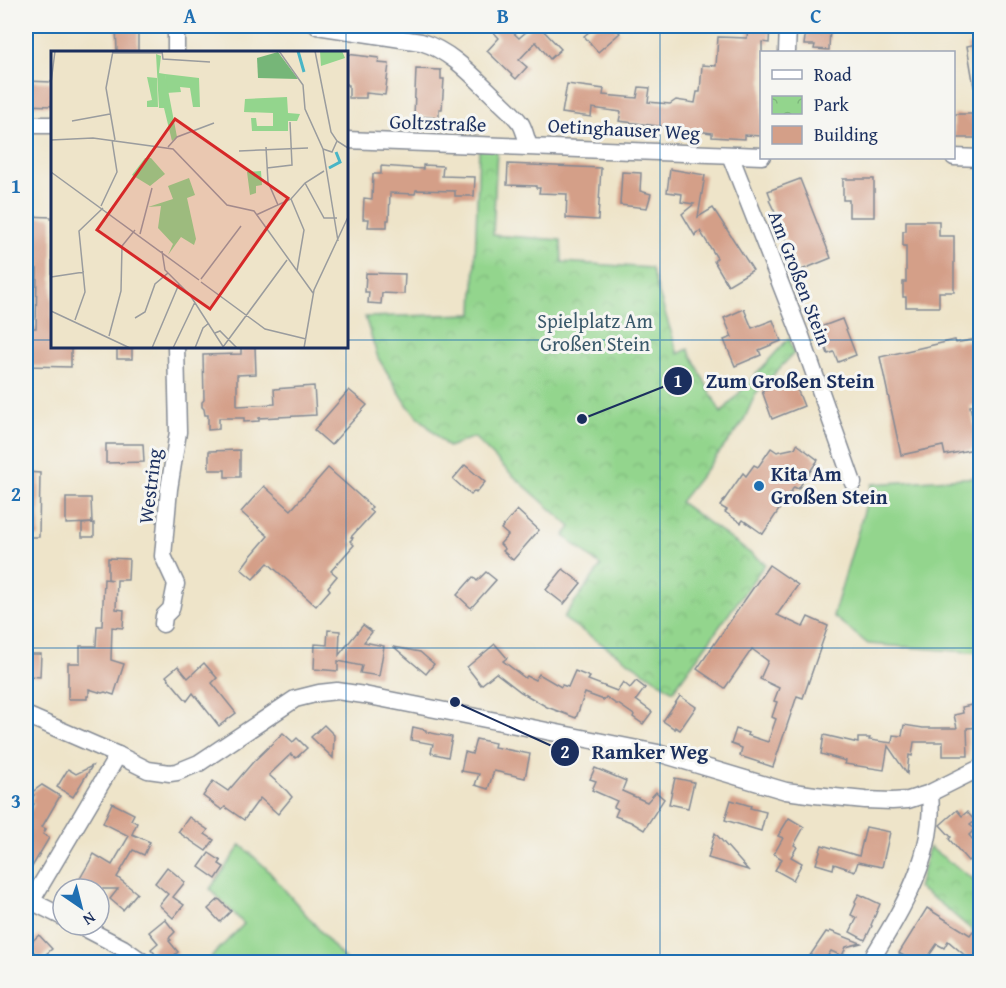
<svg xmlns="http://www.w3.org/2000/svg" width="1006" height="988" viewBox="0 0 1006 988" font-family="'Gentium Book Plus',serif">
  <defs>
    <pattern id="park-crowns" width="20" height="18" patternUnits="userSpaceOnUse" patternTransform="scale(1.5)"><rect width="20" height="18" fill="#93d58d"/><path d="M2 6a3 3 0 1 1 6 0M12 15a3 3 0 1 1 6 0" fill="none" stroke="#7eb77c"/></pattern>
  </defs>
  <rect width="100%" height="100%" fill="#f6f6f2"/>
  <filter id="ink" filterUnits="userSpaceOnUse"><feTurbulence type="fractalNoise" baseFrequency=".0167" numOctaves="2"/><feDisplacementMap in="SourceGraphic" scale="12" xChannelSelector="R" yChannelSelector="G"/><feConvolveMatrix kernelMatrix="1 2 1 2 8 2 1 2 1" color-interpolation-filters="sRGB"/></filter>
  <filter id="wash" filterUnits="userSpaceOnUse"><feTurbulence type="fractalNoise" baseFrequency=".008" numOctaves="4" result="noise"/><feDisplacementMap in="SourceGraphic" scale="24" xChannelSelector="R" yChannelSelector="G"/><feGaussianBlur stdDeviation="1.35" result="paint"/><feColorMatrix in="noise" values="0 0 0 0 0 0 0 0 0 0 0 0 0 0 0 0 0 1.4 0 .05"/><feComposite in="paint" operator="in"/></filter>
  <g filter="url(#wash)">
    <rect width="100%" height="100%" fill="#eee4c9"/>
    <!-- green -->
    <g fill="#93d58d" stroke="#578276" stroke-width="1.5">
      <path d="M 980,477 L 980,653 L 868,644 L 833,616 L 872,484 Z"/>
      <path d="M 241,845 L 265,867 L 347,962 L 215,962 L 211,957 L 244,924 L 210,889 Z"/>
    </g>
    <!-- park -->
    <g fill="url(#park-crowns)" stroke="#578276" stroke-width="1.5">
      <path d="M 479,149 L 497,149 L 493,235 L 561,240 L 562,262 L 651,268 L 678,354 L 688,349 L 721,413 L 789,338 L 794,353 L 756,393 L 742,424 L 680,502 L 765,564 L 673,691 L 563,618 L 601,566 L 564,536 L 571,527 L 510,473 L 474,437 L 448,447 L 408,406 L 378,358 L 365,317 L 473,314 Z"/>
      <path d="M 929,847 L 980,884 L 980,937 L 940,903 L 918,888 Z"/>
    </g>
    <g id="blocks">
      <!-- building -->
      <g fill="#d49f88">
        <path d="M 116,26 L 138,26 L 138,52 L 117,52 Z"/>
        <path d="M 488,26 L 506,26 L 519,38 L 533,26 L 539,26 L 561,49 L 550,59 L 536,42 L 519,60 L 527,67 L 516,79 L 487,51 L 499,38 Z"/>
        <path d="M 596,26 L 613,26 L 620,33 L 598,52 L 584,36 Z"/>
        <path d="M 748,26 L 770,26 L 769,43 L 762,42 L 762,136 L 745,135 L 745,139 L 712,137 L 712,133 L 619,121 L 621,112 L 592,108 L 591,117 L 562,113 L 567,84 L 604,89 L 603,95 L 637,98 L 639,87 L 650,88 L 648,102 L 670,104 L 676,100 L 695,103 L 697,92 L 700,92 L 702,65 L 716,66 L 718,37 L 747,38 Z"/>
        <path d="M 808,26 L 830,26 L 829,50 L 814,49 L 815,45 L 804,45 L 805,37 L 808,34 Z"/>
        <path d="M 981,43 L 981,87 L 974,87 L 967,46 Z"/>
        <path d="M 346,54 L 379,58 L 378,63 L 389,64 L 385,95 L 366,93 L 366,98 L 349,98 L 349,85 L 346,85 Z"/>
        <path d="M 416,69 L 441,70 L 441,79 L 444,79 L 442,109 L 439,109 L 439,118 L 414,116 Z"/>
        <path d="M 26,81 L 52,82 L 52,106 L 26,105 Z"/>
        <rect x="954" y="114" width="22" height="24"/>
        <path d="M 508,164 L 601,168 L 598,220 L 566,218 L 567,194 L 539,193 L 540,188 L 536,188 L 536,186 L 507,185 Z"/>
        <path d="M 423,165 L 443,166 L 442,176 L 475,177 L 474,196 L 455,196 L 455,191 L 416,190 L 415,194 L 390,193 L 389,220 L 387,220 L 387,227 L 368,227 L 369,219 L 363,219 L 364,198 L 372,199 L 373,174 L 381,174 L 381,166 L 423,169 Z"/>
        <path d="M 670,169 L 705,175 L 698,217 L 713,208 L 753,270 L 728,285 L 714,261 L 717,258 L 700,231 L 696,233 L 695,236 L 682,214 L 694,204 L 681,202 L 682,194 L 667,192 Z"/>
        <path d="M 622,172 L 641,173 L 640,191 L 651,194 L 647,208 L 620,205 Z"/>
        <path d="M 800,179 L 831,258 L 799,271 L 796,263 L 795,264 L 781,225 L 769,200 L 771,199 L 768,191 Z"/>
        <path d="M 843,179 L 874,179 L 874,217 L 849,217 L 849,200 L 843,200 Z"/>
        <path d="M 26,216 L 51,217 L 51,219 L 52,219 L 52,346 L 71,346 L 71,367 L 26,366 L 26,328 L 36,328 L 37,269 L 26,268 Z"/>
        <path d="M 906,221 L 939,221 L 939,236 L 954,236 L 954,292 L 939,292 L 939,307 L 906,307 L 906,297 L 903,297 L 903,282 L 906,282 L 906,246 L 903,246 L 903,231 L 906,231 Z"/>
        <path d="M 366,273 L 405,274 L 404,294 L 382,293 L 381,304 L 368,303 L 369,292 L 365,292 Z"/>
        <path d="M 744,309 L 752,328 L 773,320 L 781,341 L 759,350 L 761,355 L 735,366 L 724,340 L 732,337 L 724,318 Z"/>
        <path d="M 842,319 L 856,355 L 838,362 L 834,352 L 828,354 L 818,328 Z"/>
        <path d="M 981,338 L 981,404 L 970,406 L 979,448 L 945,455 L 943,446 L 901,455 L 880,357 L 955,340 L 956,343 Z"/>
        <rect x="117" y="346" width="15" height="13"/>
        <path d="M 241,346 L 255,346 L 256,374 L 237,375 L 237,406 L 275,404 L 274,389 L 314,386 L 316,415 L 259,418 L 259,421 L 244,422 L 244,418 L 219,418 L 219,429 L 208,430 L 208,415 L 205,415 L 204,409 L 202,407 L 202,402 L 204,400 L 203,355 L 241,354 Z"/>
        <path d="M 793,379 L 804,406 L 772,419 L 762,391 Z"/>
        <path d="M 349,390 L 367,405 L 331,445 L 314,430 Z"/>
        <path d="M 106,444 L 143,444 L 144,462 L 106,463 Z"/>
        <path d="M 797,444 L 818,460 L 798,489 L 794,487 L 763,534 L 743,520 L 741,523 L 725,512 L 727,510 L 720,506 L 743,473 L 746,476 L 754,465 L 758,467 L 771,448 L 777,452 L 795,448 Z"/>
        <path d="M 240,450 L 240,477 L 225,477 L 225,470 L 209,470 L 209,451 Z"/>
        <path d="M 465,465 L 485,482 L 476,493 L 474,491 L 471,495 L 453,479 Z"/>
        <path d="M 328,468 L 372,507 L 369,510 L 373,513 L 351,537 L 353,538 L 350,541 L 354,545 L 331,571 L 337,576 L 328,587 L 330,590 L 316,606 L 268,563 L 253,579 L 241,569 L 250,557 L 268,536 L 241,512 L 264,486 L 291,510 Z"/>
        <path d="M 26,472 L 40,473 L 39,537 L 26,537 Z"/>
        <path d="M 66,498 L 91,498 L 92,523 L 66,524 Z"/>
        <path d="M 517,510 L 539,530 L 513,560 L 503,551 L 505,549 L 500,544 L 508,535 L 501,529 Z"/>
        <path d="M 94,523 L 94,537 L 82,537 L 82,524 Z"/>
        <path d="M 108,558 L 129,559 L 128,580 L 117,580 L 116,609 L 124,610 L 123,628 L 112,627 L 111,660 L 124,664 L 114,695 L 105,692 L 102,693 L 89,689 L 89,696 L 87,696 L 87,699 L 68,699 L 68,663 L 80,663 L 80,646 L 96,646 L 97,626 L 102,626 L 104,579 L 113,580 L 108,579 Z"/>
        <path d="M 769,565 L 798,585 L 777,615 L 803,627 L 808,617 L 828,626 L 803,698 L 797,696 L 773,767 L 740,756 L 742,748 L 731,744 L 736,729 L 748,733 L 747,735 L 768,742 L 776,719 L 772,717 L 777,702 L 774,701 L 779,688 L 760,679 L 768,661 L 752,649 L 725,688 L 697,669 Z"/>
        <path d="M 563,569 L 581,583 L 564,604 L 546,590 Z"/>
        <path d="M 486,572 L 496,580 L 471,608 L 457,595 L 473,577 L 477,581 Z"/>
        <path d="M 363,625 L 372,632 L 364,642 L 384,646 L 379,676 L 360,673 L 362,666 L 338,661 L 338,671 L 314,669 L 315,644 L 327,645 L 328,630 L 340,631 L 339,655 Z"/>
        <path d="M 495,644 L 507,658 L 503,661 L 525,678 L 527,676 L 535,680 L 539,674 L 561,687 L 562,685 L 568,687 L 575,671 L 590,677 L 588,680 L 617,691 L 623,682 L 630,688 L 636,681 L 645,688 L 636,700 L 652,712 L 643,724 L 633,717 L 634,715 L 618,704 L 616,704 L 606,697 L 604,700 L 585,693 L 576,718 L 547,707 L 521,692 L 496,673 L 481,685 L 467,667 Z"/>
        <path d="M 394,647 L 420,652 L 434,664 L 426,674 Z"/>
        <path d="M 26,654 L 41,654 L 40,677 L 28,676 L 28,673 L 26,673 Z"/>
        <path d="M 204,663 L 217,678 L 212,683 L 236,713 L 219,726 L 193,693 L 187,701 L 166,676 L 178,666 L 188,678 Z"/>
        <path d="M 680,696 L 696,707 L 680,730 L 675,727 L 675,729 L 663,721 Z"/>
        <path d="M 981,703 L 981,727 L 967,728 L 968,756 L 943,756 L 943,742 L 914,742 L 912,756 L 909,755 L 907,774 L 888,746 L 884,770 L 845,764 L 846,761 L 821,754 L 824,735 L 858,743 L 858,738 L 870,738 L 869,740 L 892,743 L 893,735 L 902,736 L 904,725 L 923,728 L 957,728 L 954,715 L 963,713 L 962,707 Z"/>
        <path d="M 324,725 L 334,735 L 333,758 L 311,737 Z"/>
        <path d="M 413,727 L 426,730 L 426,732 L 452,737 L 448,757 L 431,753 L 433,744 L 411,740 Z"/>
        <path d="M 283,733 L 293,742 L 297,738 L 307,748 L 296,758 L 291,754 L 269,775 L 287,791 L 292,797 L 278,814 L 260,798 L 244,820 L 225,807 L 222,810 L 203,796 L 213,781 L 228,791 L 253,762 Z"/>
        <path d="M 476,739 L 495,743 L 494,747 L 530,754 L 525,778 L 494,771 L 488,789 L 475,785 L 479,774 L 461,771 L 465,752 L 472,754 Z"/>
        <path d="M 92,766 L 73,797 L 57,787 L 68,769 L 76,774 Z"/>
        <path d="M 595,768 L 626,781 L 622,791 L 647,802 L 656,792 L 664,799 L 644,830 L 631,822 L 615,816 L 618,809 L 614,807 L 617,801 L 592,790 L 596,781 L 590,779 Z"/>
        <path d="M 675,778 L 694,782 L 688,808 L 669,804 Z"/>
        <path d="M 42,785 L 60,796 L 42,827 L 46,829 L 43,834 L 49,838 L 26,877 L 26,818 L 34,804 L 30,802 L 34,795 L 31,793 Z"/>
        <path d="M 731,800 L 751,806 L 750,808 L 766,812 L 761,831 L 725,820 Z"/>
        <path d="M 112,803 L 134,814 L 131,820 L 137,823 L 132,834 L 150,842 L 144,855 L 133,850 L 117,877 L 137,893 L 123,910 L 110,899 L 118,889 L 74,889 L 94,854 L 112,865 L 129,836 L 103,823 Z"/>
        <path d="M 957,810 L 962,816 L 967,812 L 975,821 L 970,825 L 975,829 L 969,835 L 981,850 L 968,861 L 949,839 L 951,837 L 940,825 Z"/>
        <path d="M 189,817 L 208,830 L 205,834 L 214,840 L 206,851 L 178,832 Z"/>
        <path d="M 789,818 L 804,827 L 794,845 L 797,847 L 791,857 L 802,863 L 793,880 L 775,870 L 782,859 L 774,854 L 783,838 L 778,836 Z"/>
        <path d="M 866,827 L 890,832 L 882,867 L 858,862 L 855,871 L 834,864 L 833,869 L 816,864 L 822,845 L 859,856 Z"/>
        <path d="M 715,833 L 748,870 L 708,858 Z"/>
        <path d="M 209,853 L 221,861 L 219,864 L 224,867 L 216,879 L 199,867 Z"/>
        <path d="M 167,867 L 185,882 L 173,897 L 184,905 L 173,918 L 159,905 L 168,894 L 155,883 Z"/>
        <path d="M 859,894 L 880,904 L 871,925 L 872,926 L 865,940 L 850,932 L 857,918 L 851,915 L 856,904 L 855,901 Z"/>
        <path d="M 219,899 L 231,911 L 220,922 L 208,909 Z"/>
        <path d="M 927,908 L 970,935 L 973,931 L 981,938 L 981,963 L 974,963 L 948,941 L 944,948 L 937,944 L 924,963 L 903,963 L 906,957 L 899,953 Z"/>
        <path d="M 165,919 L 175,932 L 169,938 L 171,940 L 169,941 L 178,952 L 168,961 L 164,956 L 160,960 L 151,949 L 158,943 L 149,932 Z"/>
        <path d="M 830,931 L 861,943 L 846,947 L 842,956 L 831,951 L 823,963 L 805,963 L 826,932 L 829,933 Z"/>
        <path d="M 39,935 L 52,949 L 40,959 L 28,945 Z"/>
      </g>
    </g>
  </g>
  <g filter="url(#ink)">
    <use href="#blocks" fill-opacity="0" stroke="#848a94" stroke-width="1.5"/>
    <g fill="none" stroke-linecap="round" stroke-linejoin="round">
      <!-- street casing -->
      <g stroke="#848a94" stroke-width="19">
        <g id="street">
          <path d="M 176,26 L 176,52"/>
          <path d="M 317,26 L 421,42 C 451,51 473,76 495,97 C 504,106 514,114 521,124 C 525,131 526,139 529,146"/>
          <path d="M 787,52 L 788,26"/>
          <path d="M 26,125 L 52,125"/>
          <path d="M 346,140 L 762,156"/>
          <path d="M 730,155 L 801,336 L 853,483"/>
          <path d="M 954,157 L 980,158"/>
          <path d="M 163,624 L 164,616 L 171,609 L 176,584 L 163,556 L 169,489 L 178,432 L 176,346"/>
          <path d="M 26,715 L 118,755 L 148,770 L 170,773 L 177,772 L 199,763 L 295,699 L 319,693 L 337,691 L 364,695 L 658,753 L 786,791 L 815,795 L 865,800 L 892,801 L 908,800 L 930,793 L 980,768"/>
          <path d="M 31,901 L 63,917"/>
          <path d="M 26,910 L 118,755"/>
          <path d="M 79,925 L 123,948 L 143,962"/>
          <path d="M 870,962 C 901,911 936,856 930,793"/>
        </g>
      </g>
      <!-- street -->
      <use href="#street" stroke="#fff" stroke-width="16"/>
    </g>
  </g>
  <!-- grid -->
  <path fill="none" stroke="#1f6fb2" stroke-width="1.5" stroke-opacity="0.55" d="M 346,26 L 346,52M 660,26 L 660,962M 26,340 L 52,340M 346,340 L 980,340M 346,346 L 346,962M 26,648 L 980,648"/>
  <!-- markers -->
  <circle fill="#1f6fb2" stroke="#f6f6f2" stroke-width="2" cx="759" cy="486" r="6"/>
  <g text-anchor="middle" stroke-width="6" stroke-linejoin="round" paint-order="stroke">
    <!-- street labels -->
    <g font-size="20" fill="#1b2f5e" stroke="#f6f6f2">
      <text transform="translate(438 123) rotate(2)" y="7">Goltzstraße</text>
      <text transform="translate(624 129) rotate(3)" y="7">Oetinghauser Weg</text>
      <text transform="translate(800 278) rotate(69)" y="7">Am Großen Stein</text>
      <text transform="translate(150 486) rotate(-83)" y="7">Westring</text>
    </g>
    <!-- park labels -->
    <g font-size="20" fill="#39586a" stroke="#f6f6f2">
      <text x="595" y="328">Spielplatz Am<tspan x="595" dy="23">Großen Stein</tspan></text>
    </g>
    <!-- poi labels -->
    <g font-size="20" font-weight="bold" fill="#1b2f5e" stroke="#f6f6f2" text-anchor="start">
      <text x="771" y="481">Kita Am<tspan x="771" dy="23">Großen Stein</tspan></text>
    </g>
  </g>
  <!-- overview -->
  <g transform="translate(51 51)">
    <rect width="297" height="297" fill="#eee4c9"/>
    <path d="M 269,0 L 291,0 L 294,7 L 270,15 ZM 114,23 L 148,27 L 149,56 L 142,56 L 139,37 L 129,36 L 130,41 L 115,42 ZM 96,26 L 106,27 L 107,56 L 96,56 L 96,50 L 101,49 ZM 236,46 L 237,62 L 249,63 L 246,70 L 237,70 L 237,80 L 201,80 L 200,67 L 205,67 L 206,75 L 222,75 L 222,62 L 193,61 L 194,48 ZM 94,107 L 100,107 L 114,123 L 99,135 L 81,124 ZM 210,120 L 211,134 L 205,135 L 205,142 L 199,144 L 196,121 Z" fill="#93d58d"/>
    <path d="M 227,1 L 247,28 L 207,27 L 206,7 Z" fill="#76b678"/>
    <path d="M 105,3 L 110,5 L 108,22 L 114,23 L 126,86 L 121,90 L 113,57 L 108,57 ZM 138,127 L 144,144 L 136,147 L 145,188 L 143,194 L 130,186 L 117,204 L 122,193 L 107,177 L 110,155 L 97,156 L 122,148 L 117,135 Z" fill="#93d58d"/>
    <path fill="none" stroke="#49b5c6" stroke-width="3" d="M 247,0 L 253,21M 278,117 L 289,111 L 285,101"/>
    <path fill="none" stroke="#9a9c9e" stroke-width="1.5" d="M 62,0 L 55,37 L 64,89M 111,0 L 112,8 L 159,11M 228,0 L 252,34 L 254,58 L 272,98 L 287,190M 264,0 L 280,81 L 286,90 L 297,97M 62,2 L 111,2M 0,32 L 4,0M 21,70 L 59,63M 0,89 L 42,87 L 122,98 L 176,154 L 203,160 L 262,242M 117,96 L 126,86 L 163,72M 215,96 L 217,131 L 227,154M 272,98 L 281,101 L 286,90M 188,100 L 257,97M 216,117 L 241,114 L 239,71M 0,121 L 148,229M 254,132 L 273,167 L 286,167M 240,148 L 253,179 L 246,220M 50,155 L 66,121 L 61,89M 205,164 L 240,148 L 254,132 L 273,120M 89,183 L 101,137M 111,200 L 114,219 L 139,244 L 173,297M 0,226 L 33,221M 150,228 L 190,175M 150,231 L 214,278 L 255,288M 0,260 L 79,297M 84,267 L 94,261 L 104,233 L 117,222M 24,269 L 34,241 L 28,180 L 52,157M 164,282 L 169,280 L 186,297M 58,285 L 70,240 L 71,195 L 84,179M 172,296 L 236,209M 101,297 L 128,233M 122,297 L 144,251M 144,297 L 152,277 L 158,272M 253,297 L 263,239 L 297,166"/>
    <path fill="#d62828" fill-opacity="0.15" stroke="#d62828" stroke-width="3" d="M 124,68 L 237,147 L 159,258 L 46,179 Z"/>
    <rect width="297" height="297" fill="none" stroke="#1b2f5e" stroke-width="3"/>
  </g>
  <!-- callouts -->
  <path fill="none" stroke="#1b2f5e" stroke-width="2" d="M582 419L678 381M455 702L565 752"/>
  <g fill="#1b2f5e" stroke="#f6f6f2" stroke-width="2">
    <circle cx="582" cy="419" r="6"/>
    <circle cx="455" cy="702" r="6"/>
    <circle cx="678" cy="381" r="15"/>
    <circle cx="565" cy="752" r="15"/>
  </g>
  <g font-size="18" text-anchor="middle" font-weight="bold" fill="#fff">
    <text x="678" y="387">1</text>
    <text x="565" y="758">2</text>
  </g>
  <g font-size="21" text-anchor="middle" font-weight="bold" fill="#1b2f5e" stroke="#f6f6f2" stroke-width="6" stroke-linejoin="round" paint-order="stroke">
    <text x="790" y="388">Zum Großen Stein</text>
    <text x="650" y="759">Ramker Weg</text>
  </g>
  <!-- margin -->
  <rect width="1006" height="988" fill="none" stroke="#f6f6f2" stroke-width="66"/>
  <!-- legend -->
  <rect x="760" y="51" width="195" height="108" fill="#f6f6f2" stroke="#9ea6b7" stroke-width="1.5"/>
  <rect x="772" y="70" width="30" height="9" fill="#ffffff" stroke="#9ea6b7" stroke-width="1.5"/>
  <text x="814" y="81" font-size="18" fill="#1b2f5e">Road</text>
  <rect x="772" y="96" width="30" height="18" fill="url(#park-crowns)" stroke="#9ea6b7" stroke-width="1.5"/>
  <text x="814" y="111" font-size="18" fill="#1b2f5e">Park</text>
  <rect x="772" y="126" width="30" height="18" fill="#d49f88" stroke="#9ea6b7" stroke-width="1.5"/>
  <text x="814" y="141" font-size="18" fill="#1b2f5e">Building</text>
  <!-- north arrow -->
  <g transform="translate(81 907) rotate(145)"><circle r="28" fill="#f6f6f2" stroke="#9ea6b7" stroke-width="1.5"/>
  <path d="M0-4.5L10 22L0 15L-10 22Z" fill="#1f6fb2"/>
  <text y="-9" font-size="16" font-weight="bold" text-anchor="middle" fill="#1b2f5e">N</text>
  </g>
  <rect x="33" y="33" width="940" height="922" fill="none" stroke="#1f6fb2" stroke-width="2"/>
  <g font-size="20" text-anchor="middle" font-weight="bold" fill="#1f6fb2">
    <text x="190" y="23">A</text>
    <text x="503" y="23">B</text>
    <text x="816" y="23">C</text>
    <text x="16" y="193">1</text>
    <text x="16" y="501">2</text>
    <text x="16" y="808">3</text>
  </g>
</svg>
